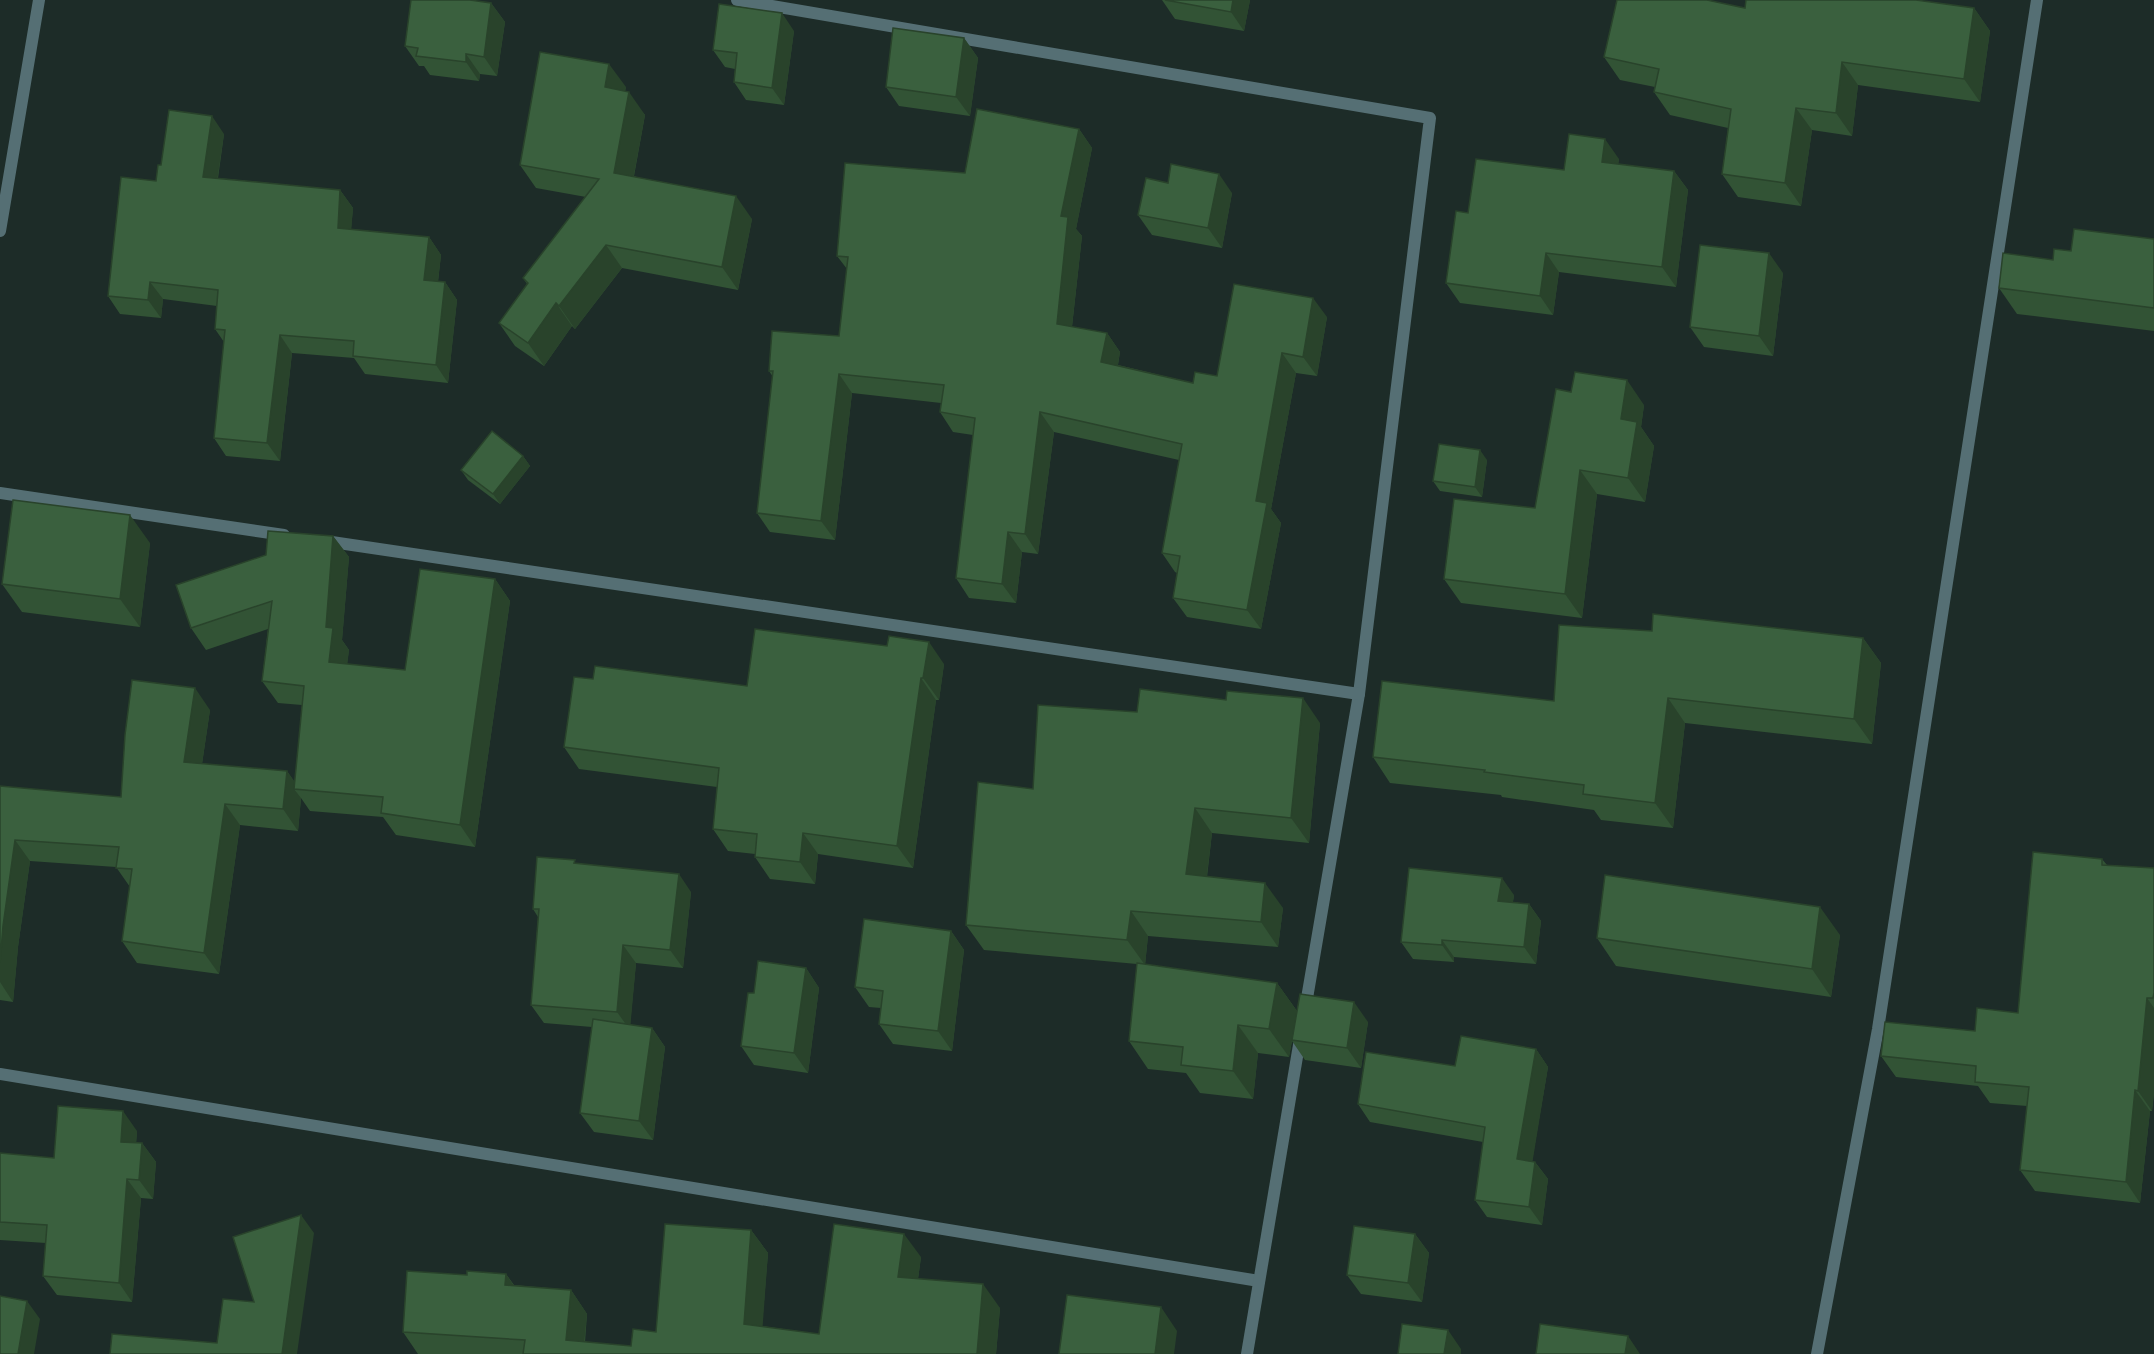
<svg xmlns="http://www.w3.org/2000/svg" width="2154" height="1354" viewBox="0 0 2154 1354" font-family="'Roboto Condensed',sans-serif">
  <rect width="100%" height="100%" fill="#1d2c28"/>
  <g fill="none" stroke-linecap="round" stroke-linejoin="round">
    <!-- minor -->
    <g stroke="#556f74" stroke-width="12">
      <path d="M 737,0 L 1430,118 L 1359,694 L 1305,1010"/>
      <path d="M 0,231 L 39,0"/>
      <path d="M 0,493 L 284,535"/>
      <path d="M 325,541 L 1359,694"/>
      <path d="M 0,1074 L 1259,1281"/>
      <path d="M 1247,1354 L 1301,1033"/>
      <path d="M 1817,1354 L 1878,1029 L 2037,0"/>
    </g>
  </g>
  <!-- wall -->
  <g fill="#325335">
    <path d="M 1162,0 L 1250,0 L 1244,31 L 1175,19 Z"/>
    <path d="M 491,3 L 505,22 L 497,76 L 480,74 L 479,81 L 430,75 L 424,66 L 419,66 L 405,46 Z"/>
    <path d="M 1745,8 L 1974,8 L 1990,31 L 1980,102 L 1858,85 L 1852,136 L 1812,130 L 1801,206 L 1738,197 L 1722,174 L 1728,128 L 1670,115 L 1654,92 L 1655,87 L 1620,80 L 1604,57 Z"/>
    <path d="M 794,31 L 784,105 L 746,100 L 734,82 L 735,69 L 725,67 L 713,50 Z"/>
    <path d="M 964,38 L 978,58 L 970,116 L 899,106 L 886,87 Z"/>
    <path d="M 626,87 L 625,91 L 645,115 L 634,176 L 752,219 L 738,290 L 622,268 L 575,329 L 572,326 L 544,366 L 515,346 L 499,323 L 527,284 L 523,278 L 586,197 L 536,188 L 520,165 Z"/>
    <path d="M 1079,129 L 1092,148 L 1076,229 L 1082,236 L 1072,327 L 1107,333 L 1120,352 L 1118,365 L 1193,383 L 1217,376 L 1327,317 L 1317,376 L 1296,373 L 1271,509 L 1281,523 L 1261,629 L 1187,617 L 1173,598 L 1177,573 L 1175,572 L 1162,553 L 1179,460 L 1054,432 L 1038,554 L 1022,552 L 1016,603 L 969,598 L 956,578 L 973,435 L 953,432 L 940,412 L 941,403 L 852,393 L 835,540 L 770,532 L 757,513 L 773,377 L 769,371 L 839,336 L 847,269 L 837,256 L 965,173 Z"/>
    <path d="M 224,134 L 218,178 L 340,190 L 353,208 L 351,229 L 429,237 L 441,255 L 438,282 L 445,282 L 457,300 L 448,383 L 365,374 L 354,358 L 292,353 L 280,461 L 226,456 L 214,438 L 224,342 L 215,329 L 217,306 L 163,299 L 161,318 L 120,314 L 108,296 L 156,181 L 161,165 Z"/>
    <path d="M 1619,159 L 1618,164 L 1674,171 L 1688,190 L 1676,287 L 1559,272 L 1553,315 L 1460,303 L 1446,283 L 1564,170 Z"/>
    <path d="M 1168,183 L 1232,193 L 1222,248 L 1152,235 L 1138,215 Z"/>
    <path d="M 2154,239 L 2154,331 L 2017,314 L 1999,288 L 2053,260 L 2071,251 Z"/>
    <path d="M 1783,273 L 1773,356 L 1704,347 L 1690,327 Z"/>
    <path d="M 1644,405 L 1641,427 L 1654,446 L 1645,502 L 1597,494 L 1582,618 L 1461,603 L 1444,579 L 1535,508 Z"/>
    <path d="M 523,456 L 530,466 L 500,504 L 468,480 L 461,470 Z"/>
    <path d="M 1487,460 L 1482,497 L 1440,491 L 1433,481 Z"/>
    <path d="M 333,536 L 349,557 L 342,640 L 349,650 L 347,664 L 405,670 L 495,579 L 510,601 L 475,847 L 396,835 L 383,817 L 310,811 L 301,798 L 298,831 L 240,825 L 219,974 L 137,963 L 122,941 L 130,887 L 116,867 L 30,861 L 18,947 L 13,1002 L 0,1000 L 0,786 L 121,797 L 210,710 L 202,764 L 287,771 L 295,783 L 302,705 L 278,703 L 262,681 L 268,629 L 206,650 L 191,628 Z"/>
    <path d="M 150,543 L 140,627 L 22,612 L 2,584 Z"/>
    <path d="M 1652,631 L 1863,638 L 1881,663 L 1872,744 L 1685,723 L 1673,828 L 1601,820 L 1594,810 L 1502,797 L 1501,795 L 1390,783 L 1373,757 L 1554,701 Z"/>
    <path d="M 944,664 L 939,700 L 936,700 L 913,868 L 818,854 L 815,884 L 770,879 L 755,857 L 755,854 L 728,851 L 713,829 L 717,787 L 579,769 L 564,747 L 593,679 L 747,686 Z"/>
    <path d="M 1137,712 L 1320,723 L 1309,843 L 1212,833 L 1207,877 L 1283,908 L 1278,947 L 1148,936 L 1145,965 L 1277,983 L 1297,1011 L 1368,1022 L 1361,1068 L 1305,1060 L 1292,1041 L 1289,1057 L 1258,1053 L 1253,1099 L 1200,1093 L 1186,1073 L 1148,1069 L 1129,1041 L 1137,964 L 984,950 L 966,925 L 1033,789 Z"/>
    <path d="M 2102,859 L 2107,865 L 2154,868 L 2154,1093 L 2152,1111 L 2150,1111 L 2140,1203 L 2035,1191 L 2020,1170 L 2027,1106 L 1990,1103 L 1978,1086 L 1896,1077 L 1881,1056 L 1975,1031 L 2018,1013 Z"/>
    <path d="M 577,863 L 691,892 L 683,968 L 636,963 L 630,1025 L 652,1028 L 665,1047 L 653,1140 L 594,1132 L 580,1113 L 592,1027 L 544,1023 L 531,1005 L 538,917 L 533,909 Z"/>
    <path d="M 1514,895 L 1513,902 L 1529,904 L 1541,921 L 1536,964 L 1454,957 L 1454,962 L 1413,959 L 1401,942 Z"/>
    <path d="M 951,931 L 964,950 L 952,1051 L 893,1044 L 879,1024 L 881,1008 L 869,1007 L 855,987 Z"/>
    <path d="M 1840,935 L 1831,997 L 1616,966 L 1597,938 Z"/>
    <path d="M 806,968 L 819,988 L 808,1073 L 754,1065 L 741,1046 L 754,993 Z"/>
    <path d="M 1536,1049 L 1548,1067 L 1532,1161 L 1535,1162 L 1548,1179 L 1542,1225 L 1487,1217 L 1475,1200 L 1483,1142 L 1370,1122 L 1358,1104 Z"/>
    <path d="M 137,1131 L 136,1143 L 142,1143 L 156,1162 L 153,1199 L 141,1198 L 132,1302 L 57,1295 L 43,1276 L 46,1243 L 0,1240 L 0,1153 L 54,1158 Z"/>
    <path d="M 751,1230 L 768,1253 L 762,1326 L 819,1334 L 921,1257 L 918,1279 L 1000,1308 L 996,1354 L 418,1354 L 403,1332 L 506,1274 L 514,1285 L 571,1290 L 587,1314 L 585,1342 L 631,1346 L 656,1332 Z"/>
    <path d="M 1415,1234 L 1429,1253 L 1422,1302 L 1361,1294 L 1347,1275 Z"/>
  </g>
  <!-- shaded-wall -->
  <g fill="#29432b">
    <path d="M 1233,0 L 1250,0 L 1244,31 L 1231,12 Z"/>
    <path d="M 491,3 L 505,22 L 497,76 L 484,57 Z"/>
    <path d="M 1974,8 L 1990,31 L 1980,102 L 1964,79 Z"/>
    <path d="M 782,13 L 794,31 L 784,105 L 772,88 Z"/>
    <path d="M 964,38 L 978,58 L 970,116 L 956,97 Z"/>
    <path d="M 466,54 L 480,74 L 479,81 L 466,62 Z"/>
    <path d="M 1842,62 L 1858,85 L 1852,136 L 1836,113 Z"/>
    <path d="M 609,64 L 626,87 L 621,110 L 605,87 Z"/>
    <path d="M 629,92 L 645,115 L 630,196 L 614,173 Z"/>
    <path d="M 1796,108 L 1812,130 L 1801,206 L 1785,183 Z"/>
    <path d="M 212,116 L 224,134 L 215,195 L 203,177 Z"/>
    <path d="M 1079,129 L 1092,148 L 1076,229 L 1082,236 L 1070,344 L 1057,324 L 1061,216 Z"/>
    <path d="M 1605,139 L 1619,159 L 1616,182 L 1602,162 Z"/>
    <path d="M 1674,171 L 1688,190 L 1676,287 L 1662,267 Z"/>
    <path d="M 1219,174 L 1232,193 L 1222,248 L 1208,228 Z"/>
    <path d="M 340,190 L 353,208 L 350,245 L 338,228 Z"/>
    <path d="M 736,196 L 752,219 L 738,290 L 722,267 Z"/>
    <path d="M 429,237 L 441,255 L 436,298 L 424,280 Z"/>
    <path d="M 606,245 L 622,268 L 575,329 L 559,306 Z"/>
    <path d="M 1546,253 L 1559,272 L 1553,315 L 1540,296 Z"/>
    <path d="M 1769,253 L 1783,273 L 1773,356 L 1759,336 Z"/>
    <path d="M 150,282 L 163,299 L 161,318 L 148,300 Z"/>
    <path d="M 445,282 L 457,300 L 448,383 L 436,365 Z"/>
    <path d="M 1313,298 L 1327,317 L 1317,376 L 1303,357 Z"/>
    <path d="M 556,303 L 572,326 L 544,366 L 528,343 Z"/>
    <path d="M 1107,333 L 1120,352 L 1115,381 L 1101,362 Z"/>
    <path d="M 280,335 L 292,353 L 280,461 L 267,443 Z"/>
    <path d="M 1282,353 L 1296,373 L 1271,509 L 1281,523 L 1261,629 L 1247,610 L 1256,501 Z"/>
    <path d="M 839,374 L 852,393 L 835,540 L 821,521 Z"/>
    <path d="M 1627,380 L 1644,405 L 1641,427 L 1654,446 L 1645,502 L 1628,478 L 1621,419 Z"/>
    <path d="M 1040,412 L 1054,432 L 1038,554 L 1025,534 Z"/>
    <path d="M 1480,450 L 1487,460 L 1482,497 L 1475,487 Z"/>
    <path d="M 523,456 L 530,466 L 500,504 L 493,494 Z"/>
    <path d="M 1580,470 L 1597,494 L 1582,618 L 1565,594 Z"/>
    <path d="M 130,515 L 150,543 L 140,627 L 120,599 Z"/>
    <path d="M 1008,532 L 1022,552 L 1016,603 L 1002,584 Z"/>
    <path d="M 333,536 L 349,557 L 342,640 L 349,650 L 345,683 L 329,662 L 326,627 Z"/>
    <path d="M 495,579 L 510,601 L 475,847 L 460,825 Z"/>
    <path d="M 1863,638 L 1881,663 L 1872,744 L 1854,719 Z"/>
    <path d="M 929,642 L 944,664 L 939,700 L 923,678 Z"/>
    <path d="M 921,678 L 936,700 L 913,868 L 897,846 Z"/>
    <path d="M 195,688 L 210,710 L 199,784 L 184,762 Z"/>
    <path d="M 1303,698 L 1320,723 L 1309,843 L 1291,818 Z"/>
    <path d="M 1668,698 L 1685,723 L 1673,828 L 1655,803 Z"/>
    <path d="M 287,771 L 300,789 L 294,789 L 301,798 L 298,831 L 283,809 Z"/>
    <path d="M 225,804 L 240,825 L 219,974 L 204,953 Z"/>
    <path d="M 1195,808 L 1212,833 L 1204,899 L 1186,874 Z"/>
    <path d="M 803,833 L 818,854 L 815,884 L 800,862 Z"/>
    <path d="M 15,840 L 30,861 L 18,947 L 13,1002 L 0,982 L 0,963 L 3,926 Z"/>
    <path d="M 679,874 L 691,892 L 683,968 L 670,950 Z"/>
    <path d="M 1502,878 L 1514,895 L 1510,918 L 1498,901 Z"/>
    <path d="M 1265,883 L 1283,908 L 1278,947 L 1261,922 Z"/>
    <path d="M 1529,904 L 1541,921 L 1536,964 L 1524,947 Z"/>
    <path d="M 1820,907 L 1840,935 L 1831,997 L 1812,969 Z"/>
    <path d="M 1131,911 L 1148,936 L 1145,965 L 1127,940 Z"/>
    <path d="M 951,931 L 964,950 L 952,1051 L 938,1031 Z"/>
    <path d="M 1442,940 L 1454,957 L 1454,962 L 1442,945 Z"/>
    <path d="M 623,945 L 636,963 L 630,1030 L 617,1012 Z"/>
    <path d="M 806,968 L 819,988 L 808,1073 L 794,1053 Z"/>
    <path d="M 1277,983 L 1297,1011 L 1289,1057 L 1269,1029 Z"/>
    <path d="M 2147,998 L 2154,1008 L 2154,1093 L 2152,1111 L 2138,1091 Z"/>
    <path d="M 1354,1002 L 1368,1022 L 1361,1068 L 1347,1048 Z"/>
    <path d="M 1238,1025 L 1258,1053 L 1253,1099 L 1233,1071 Z"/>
    <path d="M 652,1028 L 665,1047 L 653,1140 L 639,1121 Z"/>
    <path d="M 1536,1049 L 1548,1067 L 1530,1177 L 1517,1159 Z"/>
    <path d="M 2135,1090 L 2150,1111 L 2140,1203 L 2126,1182 Z"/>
    <path d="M 123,1111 L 137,1131 L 135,1161 L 121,1142 Z"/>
    <path d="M 142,1143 L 156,1162 L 153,1199 L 139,1180 Z"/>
    <path d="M 1535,1162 L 1548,1179 L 1542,1225 L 1529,1207 Z"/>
    <path d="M 127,1179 L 141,1198 L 132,1302 L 119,1283 Z"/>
    <path d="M 301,1215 L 314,1233 L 297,1354 L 282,1354 Z"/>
    <path d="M 751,1230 L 768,1253 L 761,1348 L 744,1324 Z"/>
    <path d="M 904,1234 L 921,1257 L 915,1301 L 898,1277 Z"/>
    <path d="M 1415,1234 L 1429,1253 L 1422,1302 L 1408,1283 Z"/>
    <path d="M 506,1274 L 522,1298 L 505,1285 Z"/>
    <path d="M 983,1284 L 1000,1308 L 996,1354 L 977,1354 Z"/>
    <path d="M 571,1290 L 587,1314 L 583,1354 L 566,1340 Z"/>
    <path d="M 27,1301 L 40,1319 L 34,1354 L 18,1354 Z"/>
    <path d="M 1161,1307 L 1177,1331 L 1174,1354 L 1155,1354 Z"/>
    <path d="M 1448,1330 L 1461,1349 L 1461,1354 L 1444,1354 Z"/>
    <path d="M 1628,1336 L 1640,1354 L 1625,1354 Z"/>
  </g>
  <!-- building -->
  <g fill="#3a603e" stroke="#29432b" stroke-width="1.5">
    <path d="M 411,0 L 470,0 L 491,3 L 484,57 L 466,54 L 466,62 L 416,56 L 418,48 L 405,46 Z"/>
    <path d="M 1165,0 L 1233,0 L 1231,12 Z"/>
    <path d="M 1617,0 L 1707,0 L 1745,8 L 1746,0 L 1916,0 L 1974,8 L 1964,79 L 1842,62 L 1836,113 L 1796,108 L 1785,183 L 1722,174 L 1731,109 L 1654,92 L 1659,69 L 1604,57 Z"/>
    <path d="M 719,4 L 782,13 L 772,88 L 734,82 L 737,53 L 713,50 Z"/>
    <path d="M 893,28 L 964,38 L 956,97 L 886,87 Z"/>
    <path d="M 540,52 L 609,64 L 605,87 L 629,92 L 614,173 L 736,196 L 722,267 L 606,245 L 559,306 L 556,303 L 528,343 L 499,323 L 528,283 L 523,278 L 599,179 L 520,165 Z"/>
    <path d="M 977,109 L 1079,129 L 1061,216 L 1068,217 L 1057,324 L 1107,333 L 1101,362 L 1193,383 L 1195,372 L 1217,376 L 1234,284 L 1313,298 L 1303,357 L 1282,353 L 1256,501 L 1267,503 L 1247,610 L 1173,598 L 1180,556 L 1162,553 L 1182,444 L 1040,412 L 1025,534 L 1008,532 L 1002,584 L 956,578 L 975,418 L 940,412 L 944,385 L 839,374 L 821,521 L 757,513 L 773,371 L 769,371 L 772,331 L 839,336 L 848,257 L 837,256 L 845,163 L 965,173 Z"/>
    <path d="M 169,110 L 212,116 L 203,177 L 340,190 L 338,228 L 429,237 L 424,280 L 445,282 L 436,365 L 353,356 L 354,341 L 280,335 L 267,443 L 214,438 L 225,330 L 215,329 L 218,290 L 150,282 L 148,300 L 108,296 L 121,177 L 156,181 L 158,165 L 161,165 Z"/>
    <path d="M 1569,134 L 1605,139 L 1602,162 L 1674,171 L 1662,267 L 1546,253 L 1540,296 L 1446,283 L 1456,211 L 1468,213 L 1476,159 L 1564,170 Z"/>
    <path d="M 1171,164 L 1219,174 L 1208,228 L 1138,215 L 1146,178 L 1168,183 Z"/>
    <path d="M 2074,229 L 2154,239 L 2154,308 L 1999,288 L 2003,253 L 2053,260 L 2054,249 L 2071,251 Z"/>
    <path d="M 1700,245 L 1769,253 L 1759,336 L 1690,327 Z"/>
    <path d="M 1575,372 L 1627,380 L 1621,419 L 1637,422 L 1628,478 L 1580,470 L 1565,594 L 1444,579 L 1454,499 L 1535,508 L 1556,389 L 1571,392 Z"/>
    <path d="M 492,431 L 523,456 L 493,494 L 461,470 Z"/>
    <path d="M 1439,444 L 1480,450 L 1475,487 L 1433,481 Z"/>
    <path d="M 13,500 L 130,515 L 120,599 L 2,584 Z"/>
    <path d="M 268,531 L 333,536 L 326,627 L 333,628 L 329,662 L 405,670 L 420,569 L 495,579 L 460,825 L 381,813 L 383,797 L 294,789 L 304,686 L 262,681 L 272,601 L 191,628 L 176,585 L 266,555 Z"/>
    <path d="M 1653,614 L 1863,638 L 1854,719 L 1668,698 L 1655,803 L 1583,794 L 1584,785 L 1484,772 L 1485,770 L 1373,757 L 1382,681 L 1554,701 L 1559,625 L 1652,631 Z"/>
    <path d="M 755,629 L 887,646 L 889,636 L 929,642 L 923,678 L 921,678 L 897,846 L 803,833 L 800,862 L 755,857 L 757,834 L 713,829 L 719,768 L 564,747 L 574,677 L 593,679 L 595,666 L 747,686 Z"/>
    <path d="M 132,680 L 195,688 L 184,762 L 287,771 L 283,809 L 225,804 L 204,953 L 122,941 L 132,869 L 116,868 L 119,847 L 15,840 L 3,926 L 0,963 L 0,786 L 121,797 L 125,735 Z"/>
    <path d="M 1140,689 L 1226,700 L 1227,691 L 1303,698 L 1291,818 L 1195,808 L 1186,874 L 1265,883 L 1261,922 L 1131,911 L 1127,940 L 966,925 L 978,782 L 1033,789 L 1038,705 L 1137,712 Z"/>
    <path d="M 2033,852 L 2102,859 L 2102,865 L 2154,868 L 2154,993 L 2153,998 L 2147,998 L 2138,1091 L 2135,1090 L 2126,1182 L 2020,1170 L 2029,1087 L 1975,1082 L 1976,1066 L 1881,1056 L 1885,1022 L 1975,1031 L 1977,1008 L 2018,1013 Z"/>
    <path d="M 537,857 L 575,860 L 574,863 L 679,874 L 670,950 L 623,945 L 617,1012 L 531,1005 L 539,909 L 533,909 Z"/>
    <path d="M 1409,868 L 1502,878 L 1498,901 L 1529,904 L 1524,947 L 1442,940 L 1442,945 L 1401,942 Z"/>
    <path d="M 1605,875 L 1820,907 L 1812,969 L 1597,938 Z"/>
    <path d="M 864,919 L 951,931 L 938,1031 L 879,1024 L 883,991 L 855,987 Z"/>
    <path d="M 758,961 L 806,968 L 794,1053 L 741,1046 L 748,993 L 754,993 Z"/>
    <path d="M 1137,963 L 1277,983 L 1269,1029 L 1238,1025 L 1233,1071 L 1181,1065 L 1183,1047 L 1129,1041 Z"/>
    <path d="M 1300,994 L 1354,1002 L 1347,1048 L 1292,1040 Z"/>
    <path d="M 593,1019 L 652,1028 L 639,1121 L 580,1113 Z"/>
    <path d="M 1461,1036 L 1536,1049 L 1517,1159 L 1535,1162 L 1529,1207 L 1475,1200 L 1485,1127 L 1358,1104 L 1366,1052 L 1455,1066 Z"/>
    <path d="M 58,1106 L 123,1111 L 121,1142 L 142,1143 L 139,1180 L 127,1179 L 119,1283 L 43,1276 L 47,1225 L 0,1222 L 0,1153 L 54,1158 Z"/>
    <path d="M 301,1215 L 282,1354 L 110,1354 L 112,1334 L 217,1343 L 223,1299 L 254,1302 L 233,1237 Z"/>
    <path d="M 665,1224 L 751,1230 L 744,1324 L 819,1334 L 834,1224 L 904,1234 L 898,1277 L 983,1284 L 977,1354 L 523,1354 L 525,1340 L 403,1332 L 407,1271 L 467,1275 L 467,1271 L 506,1274 L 505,1285 L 571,1290 L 566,1340 L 631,1346 L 633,1329 L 656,1332 Z"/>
    <path d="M 1354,1226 L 1415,1234 L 1408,1283 L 1347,1275 Z"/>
    <path d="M 1067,1295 L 1161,1307 L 1155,1354 L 1059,1354 Z"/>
    <path d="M 0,1296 L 27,1301 L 18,1354 L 0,1354 Z"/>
    <path d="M 1402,1324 L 1448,1330 L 1444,1354 L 1398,1354 Z"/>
    <path d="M 1540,1324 L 1628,1336 L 1625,1354 L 1536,1354 Z"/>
  </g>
</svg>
